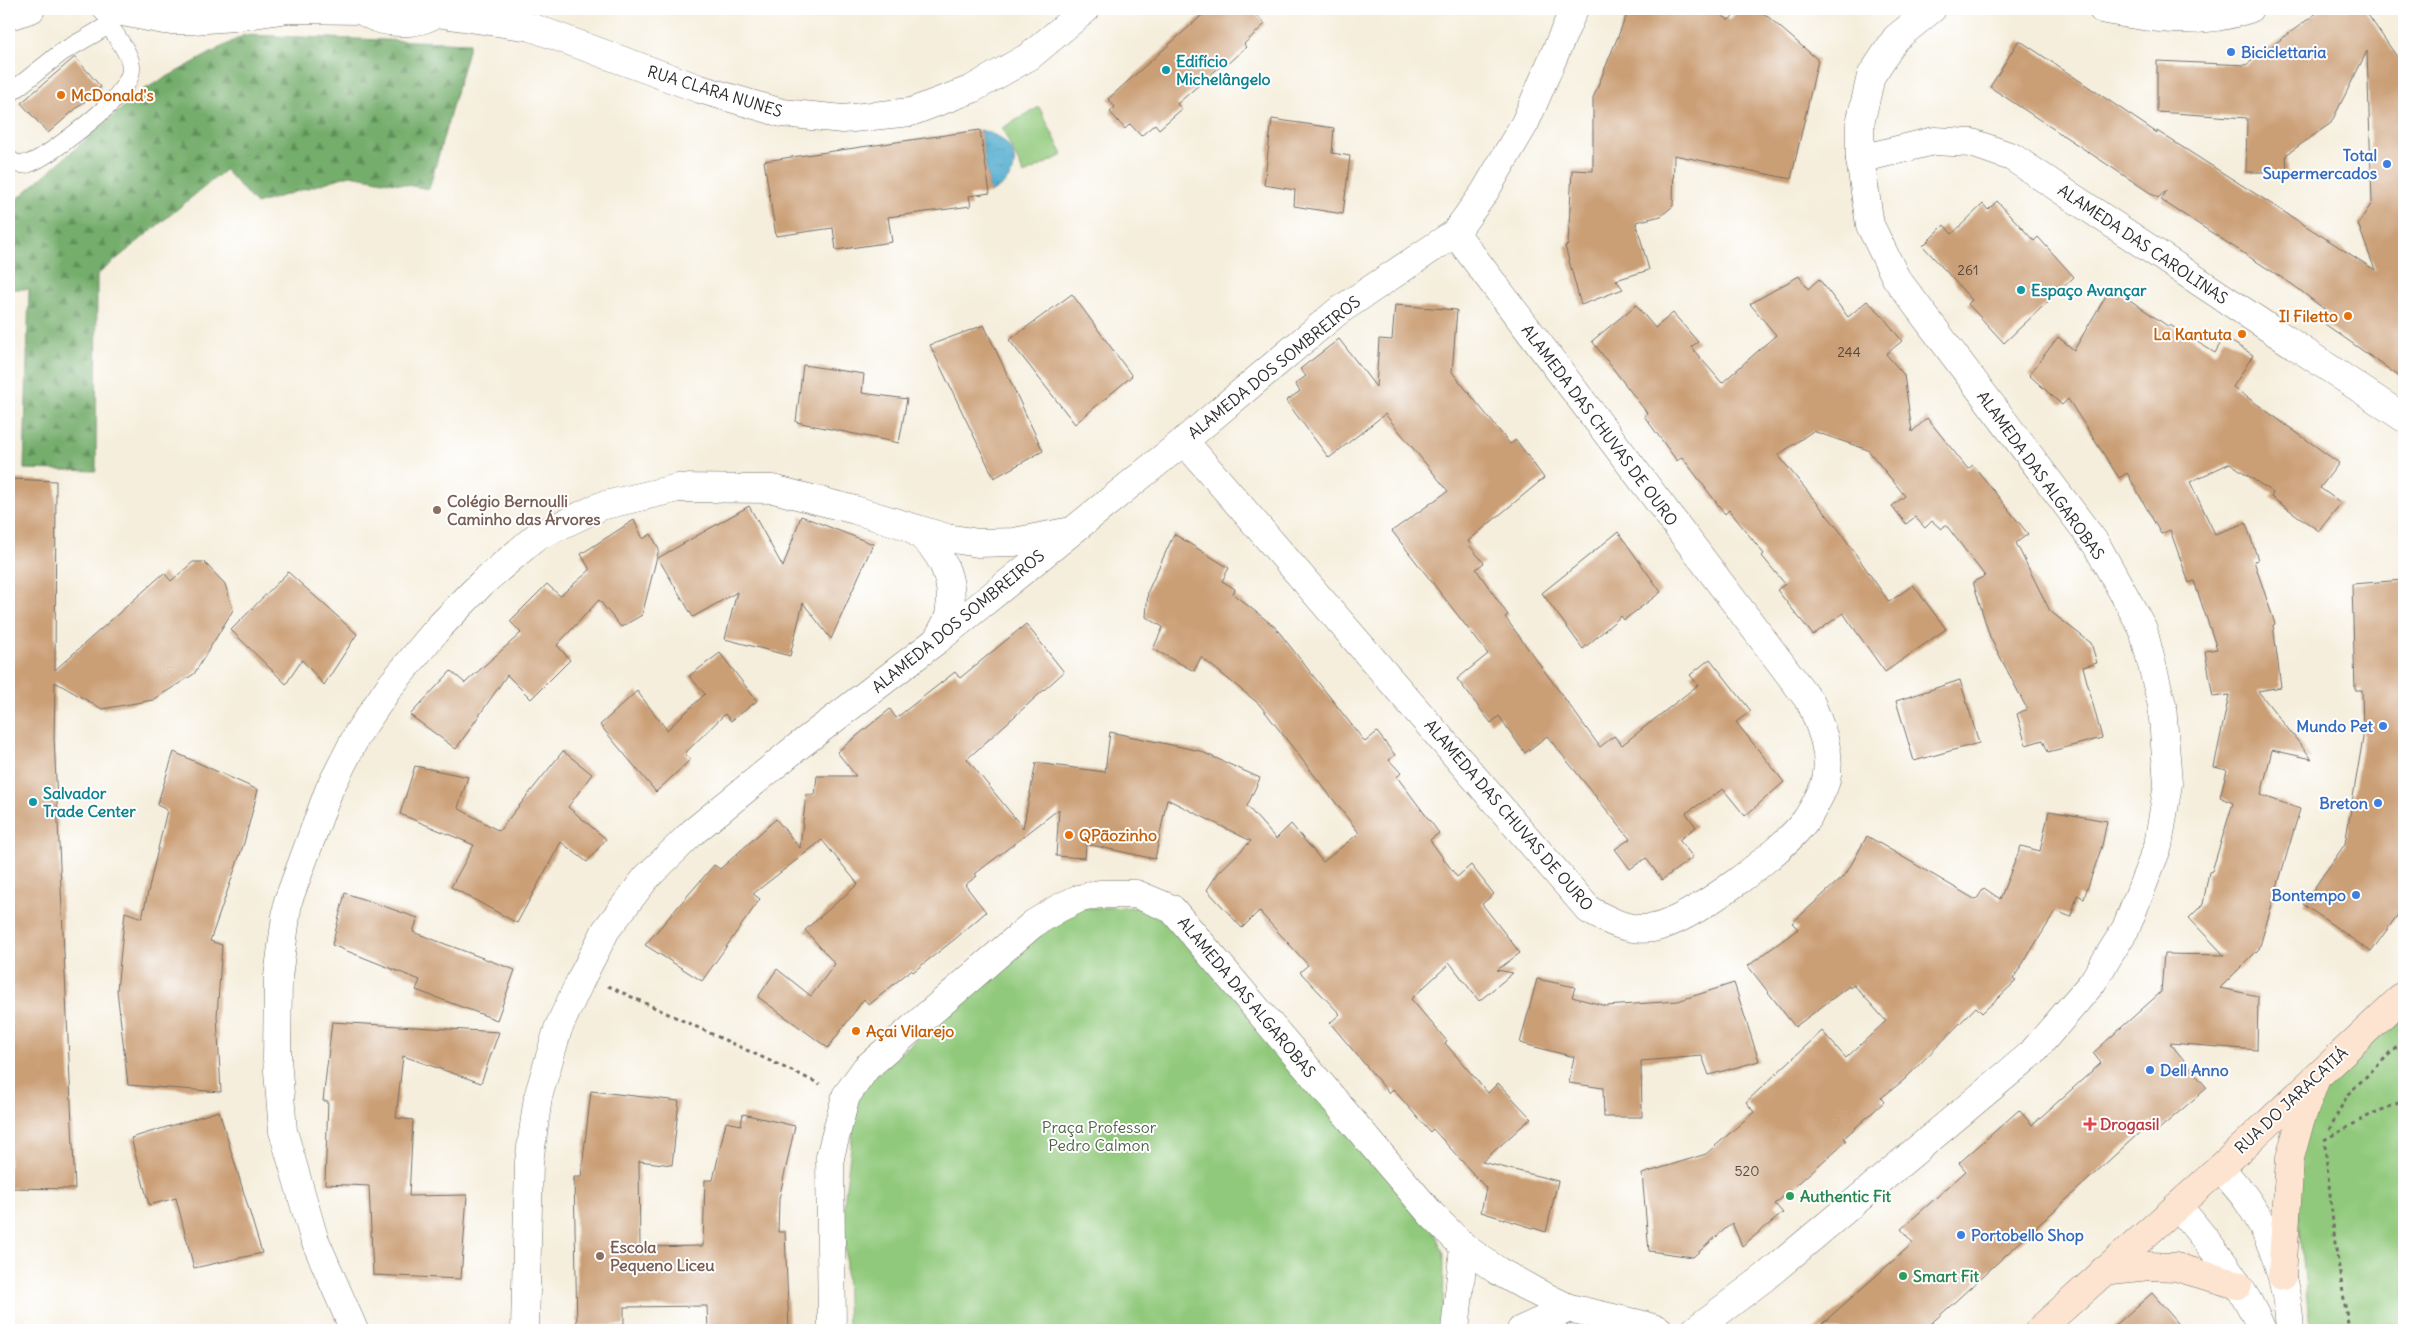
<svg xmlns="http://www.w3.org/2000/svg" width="2413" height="1339" viewBox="0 0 2413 1339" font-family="Delius,sans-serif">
  <defs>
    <pattern id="forest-firs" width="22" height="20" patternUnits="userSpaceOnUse" patternTransform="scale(1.25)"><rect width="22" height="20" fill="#74ad6c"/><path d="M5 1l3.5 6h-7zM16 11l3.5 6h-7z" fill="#5f8d59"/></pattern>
    <pattern id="water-ripples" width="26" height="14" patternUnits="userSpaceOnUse" patternTransform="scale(1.25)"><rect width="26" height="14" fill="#51accf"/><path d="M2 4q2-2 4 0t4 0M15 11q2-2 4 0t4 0" fill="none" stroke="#438ca8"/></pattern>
  </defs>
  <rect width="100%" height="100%" fill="#fff"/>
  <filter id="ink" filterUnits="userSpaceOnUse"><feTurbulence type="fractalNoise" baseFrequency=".02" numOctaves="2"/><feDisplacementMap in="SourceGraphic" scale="10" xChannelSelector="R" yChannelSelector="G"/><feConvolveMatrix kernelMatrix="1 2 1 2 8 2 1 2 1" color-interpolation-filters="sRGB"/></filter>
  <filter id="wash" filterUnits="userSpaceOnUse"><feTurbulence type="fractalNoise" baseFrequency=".0096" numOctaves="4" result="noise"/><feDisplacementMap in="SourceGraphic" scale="20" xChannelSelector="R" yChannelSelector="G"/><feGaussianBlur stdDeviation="1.12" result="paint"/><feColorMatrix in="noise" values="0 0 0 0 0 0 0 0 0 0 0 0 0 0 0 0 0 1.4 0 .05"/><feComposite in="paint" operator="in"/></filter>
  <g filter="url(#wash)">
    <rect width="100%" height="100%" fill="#f5eedc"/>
    <!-- forest -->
    <path fill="url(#forest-firs)" stroke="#506c4c" d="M 244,35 L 470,43 L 429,189 L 350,175 L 256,204 L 225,170 L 97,275 L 96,471 L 24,469 L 29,289 L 9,289 L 9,206 L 143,90 Z"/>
    <!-- green -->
    <g fill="#91c97c" stroke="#5e7a54">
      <path d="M 1039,107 L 1063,155 L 1024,174 L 1002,128 Z"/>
      <path d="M 1156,907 L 1425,1211 L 1444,1254 L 1443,1330 L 848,1330 L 844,1203 L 858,1091 L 1065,908 Z"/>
      <path d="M 2404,1019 L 2404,1330 L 2310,1330 L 2295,1179 L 2315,1095 L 2342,1064 Z"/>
    </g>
    <!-- water -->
    <path fill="url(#water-ripples)" stroke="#3e6c7d" d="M 980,130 C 1019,139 1028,174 990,193 Z"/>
    <g id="blocks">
      <!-- building -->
      <g fill="#cb9f76">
        <path d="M 1209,9 L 1251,9 L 1265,24 L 1244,44 L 1246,47 L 1225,66 L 1223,64 L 1177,104 L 1182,109 L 1159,129 L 1155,124 L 1141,136 L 1130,124 L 1125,129 L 1110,112 L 1115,107 L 1108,99 Z"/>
        <path d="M 1629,9 L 1711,9 L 1729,20 L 1740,9 L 1759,9 L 1818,60 L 1791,179 L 1674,155 L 1673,206 L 1661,216 L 1636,222 L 1649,270 L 1616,280 L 1623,289 L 1581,305 L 1565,246 L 1568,245 L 1572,170 L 1593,171 L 1593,98 Z"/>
        <path d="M 2322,9 L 2364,9 L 2404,67 L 2404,380 L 2325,324 L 2332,315 L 2293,285 L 2161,200 L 2167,190 L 2158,198 L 1990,87 L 2019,40 L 2157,133 L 2157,131 L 2375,270 L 2358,224 L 2372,203 L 2367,51 L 2331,123 L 2286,155 L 2287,172 L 2246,172 L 2247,118 L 2157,112 L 2157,61 L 2246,65 Z"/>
        <path d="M 75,57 L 101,87 L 48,133 L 21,103 Z"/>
        <path d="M 1272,119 L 1334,128 L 1332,153 L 1350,156 L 1343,214 L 1294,206 L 1295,190 L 1264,185 Z"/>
        <path d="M 980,130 L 990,193 L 969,196 L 971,206 L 888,217 L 892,242 L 836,250 L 833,228 L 776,236 L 764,161 Z"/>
        <path d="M 1997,201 L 2034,241 L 2038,237 L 2074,277 L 2004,343 L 1968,304 L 1972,300 L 1923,246 L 1944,225 L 1952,234 L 1983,204 L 1988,210 Z"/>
        <path d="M 1799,276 L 1808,289 L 1819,279 L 1848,317 L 1867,301 L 1880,313 L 1902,341 L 1886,354 L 1904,375 L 1912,432 L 1927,418 L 1968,469 L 1973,465 L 2028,534 L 2016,543 L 2050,611 L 2091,643 L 2097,663 L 2083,667 L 2102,738 L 2048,752 L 2043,740 L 2026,745 L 2017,714 L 2027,709 L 1990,637 L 1973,582 L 1985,576 L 1946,525 L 1941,529 L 1932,521 L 1925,528 L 1915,517 L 1906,524 L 1892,506 L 1905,496 L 1868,450 L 1813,431 L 1778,455 L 1839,530 L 1889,602 L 1913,585 L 1946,629 L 1885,672 L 1843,613 L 1813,635 L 1777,590 L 1785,584 L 1762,556 L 1764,554 L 1729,510 L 1725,514 L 1682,457 L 1677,461 L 1644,416 L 1647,413 L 1592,341 L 1636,305 L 1655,328 L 1673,313 L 1698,342 L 1691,347 L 1722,383 L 1776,335 L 1750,304 Z"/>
        <path d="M 2111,287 L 2169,327 L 2170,325 L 2215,353 L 2224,337 L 2253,355 L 2233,387 L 2339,463 L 2320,488 L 2341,503 L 2319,531 L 2271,497 L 2273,493 L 2230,463 L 2190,482 L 2215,534 L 2246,523 L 2258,560 L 2254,561 L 2275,624 L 2273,625 L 2281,687 L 2258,691 L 2312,759 L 2272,750 L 2261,795 L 2300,809 L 2259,949 L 2220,988 L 2258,996 L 2257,1050 L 2170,1043 L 2207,1088 L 2158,1130 L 2151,1122 L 1924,1330 L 1815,1330 L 1913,1243 L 1901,1229 L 1966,1171 L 1959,1163 L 2019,1110 L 2032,1125 L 2101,1063 L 2093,1053 L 2161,992 L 2164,954 L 2224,955 L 2189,918 L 2203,904 L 2209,872 L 2212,871 L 2233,803 L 2220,797 L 2227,770 L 2214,767 L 2229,695 L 2213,697 L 2205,651 L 2217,649 L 2194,581 L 2189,583 L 2170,530 L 2161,534 L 2127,473 L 2119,478 L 2068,399 L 2062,405 L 2029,375 L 2058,337 L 2074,350 Z"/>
        <path d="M 1072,294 L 1132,376 L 1075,424 L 1009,340 Z"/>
        <path d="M 1395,305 L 1457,310 L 1452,372 L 1510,444 L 1516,440 L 1544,478 L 1468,541 L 1470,544 L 1469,545 L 1484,563 L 1476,569 L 1508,615 L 1505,617 L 1600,747 L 1614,736 L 1622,745 L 1698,685 L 1690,675 L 1710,659 L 1751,711 L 1736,722 L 1784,782 L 1745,816 L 1723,789 L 1686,813 L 1696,827 L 1679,840 L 1693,857 L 1662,880 L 1646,858 L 1630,869 L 1615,849 L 1630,839 L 1547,736 L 1525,753 L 1499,716 L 1491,723 L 1457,679 L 1488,654 L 1392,531 L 1448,491 L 1385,414 L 1329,458 L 1286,401 L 1300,391 L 1295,384 L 1306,376 L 1300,369 L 1339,339 L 1376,387 L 1379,339 L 1392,340 Z"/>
        <path d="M 984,325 L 1043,451 L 994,478 L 930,345 Z"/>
        <path d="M 803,365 L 864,374 L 862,393 L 907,399 L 899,443 L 796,422 Z"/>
        <path d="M 9,479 L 56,481 L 55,670 L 164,573 L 171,581 L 193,562 L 204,562 L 225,584 L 233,610 L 194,674 L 153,700 L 102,709 L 55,682 L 54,737 L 75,1189 L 9,1188 Z"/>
        <path d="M 749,506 L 783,567 L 801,516 L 873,544 L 831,639 L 803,603 L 790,656 L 725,639 L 737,592 L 693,617 L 658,558 Z"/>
        <path d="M 634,520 L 643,539 L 651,534 L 659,549 L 642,615 L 621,627 L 599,600 L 557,645 L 570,660 L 531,699 L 507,675 L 456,749 L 410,715 L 451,671 L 465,683 L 521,633 L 510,621 L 547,584 L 560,596 L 590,570 L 581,554 Z"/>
        <path d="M 1618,532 L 1661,592 L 1624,620 L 1621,616 L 1583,649 L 1542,593 Z"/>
        <path d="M 1174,534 L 1229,568 L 1222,581 L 1235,589 L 1233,594 L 1275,627 L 1365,742 L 1377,732 L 1395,755 L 1389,760 L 1401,773 L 1397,777 L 1439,833 L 1430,840 L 1457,877 L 1471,865 L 1494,894 L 1482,904 L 1520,953 L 1497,970 L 1513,973 L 1479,1001 L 1450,963 L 1411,999 L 1447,1041 L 1445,1043 L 1488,1093 L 1498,1083 L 1531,1118 L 1482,1162 L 1558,1181 L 1546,1232 L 1481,1212 L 1486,1188 L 1433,1129 L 1430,1132 L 1393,1089 L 1389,1093 L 1330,1023 L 1340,1014 L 1300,972 L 1308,965 L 1259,911 L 1242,928 L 1207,890 L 1218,873 L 1251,841 L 1167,799 L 1155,859 L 1086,844 L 1085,858 L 1056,856 L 1059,809 L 975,874 L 977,876 L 965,885 L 986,912 L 955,939 L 913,972 L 911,970 L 869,1005 L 864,999 L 828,1048 L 758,997 L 777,969 L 811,996 L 835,964 L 805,930 L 858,884 L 822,840 L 753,894 L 760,899 L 702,981 L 645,945 L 714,865 L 720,869 L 776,819 L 800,848 L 806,795 L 815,795 L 817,776 L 856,776 L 837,752 L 890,709 L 896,718 L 955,672 L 960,678 L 1026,624 L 1064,672 L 967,759 L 1023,828 L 1036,763 L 1105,772 L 1110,732 L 1200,751 L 1260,778 L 1247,806 L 1276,839 L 1291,824 L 1323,862 L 1359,833 L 1259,704 L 1201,657 L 1194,671 L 1153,649 L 1163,627 L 1146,617 L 1148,591 Z"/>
        <path d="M 288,572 L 357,634 L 324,685 L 302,660 L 286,684 L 231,630 Z"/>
        <path d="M 2404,580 L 2404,906 L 2371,952 L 2303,904 L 2345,844 L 2363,738 L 2362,690 L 2355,690 L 2352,584 Z"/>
        <path d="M 720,653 L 757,701 L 731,721 L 725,714 L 685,753 L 690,760 L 656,792 L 600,725 L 637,691 L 667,730 L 705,694 L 689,676 Z"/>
        <path d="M 1960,680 L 1979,743 L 1914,761 L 1896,701 Z"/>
        <path d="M 563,751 L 592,774 L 568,807 L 606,839 L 587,862 L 561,842 L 517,923 L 451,887 L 474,845 L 400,814 L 415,766 L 468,777 L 458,808 L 499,831 Z"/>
        <path d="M 174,752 L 258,790 L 244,843 L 210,941 L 222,945 L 217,1016 L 221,1092 L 128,1085 L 117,990 L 125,912 L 142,918 L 167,810 L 157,805 Z"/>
        <path d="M 2049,811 L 2107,821 L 2102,846 L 2084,898 L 2077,895 L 2071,917 L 2056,911 L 2013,979 L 2016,981 L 1982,1013 L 1976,1007 L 1904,1080 L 1881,1098 L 1884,1102 L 1844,1138 L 1846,1141 L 1775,1204 L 1783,1213 L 1742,1246 L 1732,1223 L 1693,1257 L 1649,1251 L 1642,1174 L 1706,1154 L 1754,1112 L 1746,1102 L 1822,1031 L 1846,1058 L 1886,1021 L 1854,985 L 1850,988 L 1849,986 L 1795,1027 L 1748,966 L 1798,929 L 1792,923 L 1846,874 L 1867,836 L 1976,900 L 1984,888 L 2000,899 L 2021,846 L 2040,851 Z"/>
        <path d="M 345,893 L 418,918 L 413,932 L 515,970 L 497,1020 L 416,990 L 420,980 L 332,945 Z"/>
        <path d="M 1537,979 L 1575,987 L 1572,997 L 1606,1006 L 1678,1001 L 1734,983 L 1759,1061 L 1709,1075 L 1702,1056 L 1641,1061 L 1642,1117 L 1604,1117 L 1603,1088 L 1569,1083 L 1574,1057 L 1520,1043 Z"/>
        <path d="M 332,1022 L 499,1032 L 481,1083 L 403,1056 L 396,1118 L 413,1120 L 409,1196 L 467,1195 L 461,1279 L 373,1275 L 369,1186 L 325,1184 L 328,1101 L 323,1101 Z"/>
        <path d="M 591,1091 L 679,1101 L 672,1165 L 639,1161 L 640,1247 L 703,1246 L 705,1180 L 713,1180 L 726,1122 L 741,1125 L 743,1114 L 795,1126 L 779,1199 L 778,1232 L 785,1232 L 789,1330 L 708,1330 L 707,1306 L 624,1307 L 624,1325 L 577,1326 L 574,1177 L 581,1177 Z"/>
        <path d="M 219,1111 L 262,1253 L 194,1268 L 176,1198 L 149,1205 L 131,1138 Z"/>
        <path d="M 2152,1293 L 2184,1330 L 2110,1330 Z"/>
      </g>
    </g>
  </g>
  <g filter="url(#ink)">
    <use href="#blocks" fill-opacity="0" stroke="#726f69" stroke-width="1"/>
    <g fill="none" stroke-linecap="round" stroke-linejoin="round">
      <!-- service casing -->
      <g stroke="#726f69" stroke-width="19">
        <g id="service">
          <path d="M 9,94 L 62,52 L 109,25 L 114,16"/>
          <path d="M 9,159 C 13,163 20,165 26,164 C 44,161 105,111 117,96 C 123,88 131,79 131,69 C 132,55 116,37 109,25"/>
        </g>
      </g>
      <!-- minor casing -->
      <g stroke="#726f69" stroke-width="29">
        <g id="minor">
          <path d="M 107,9 L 164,20 L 193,20 L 234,17 L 288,9 L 361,10"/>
          <path d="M 360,9 C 381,25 420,28 441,9"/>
          <path d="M 2102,9 C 2153,19 2199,26 2249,9"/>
          <path d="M 436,13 L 531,27 L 700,89 L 782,113 L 843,119 L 911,112 L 972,89 L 1030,56 L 1086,9"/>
          <path d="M 9,16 L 31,9"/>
          <path d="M 1860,159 L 1934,141 L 1972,143 L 2012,157 L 2404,418"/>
          <path d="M 1184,441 L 1589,910 C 1609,921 1629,932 1653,928 C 1691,921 1782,852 1805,821 C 1811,813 1824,789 1826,780 C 1832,753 1821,728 1811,703 L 1455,233"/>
          <path d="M 832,1330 L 830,1157 L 846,1096 L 866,1068 L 1033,924 L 1059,908 L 1078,899 L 1099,894 L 1136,894 L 1172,909 L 1431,1214 L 1464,1247 L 1498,1271 L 1534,1291 L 1569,1308 L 1639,1324 L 1659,1330"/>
          <path d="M 1455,1330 L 1464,1247"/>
          <path d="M 1521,1330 L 1569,1308"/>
          <path d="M 1695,1330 L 1764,1278 L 2031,1054 L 2092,983 L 2126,928 L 2158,846 L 2168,784 L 2162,705 L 2143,629 L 2096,544 L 1896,278 L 1870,225 L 1860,159 L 1860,124 L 1871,76 L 1896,38 L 1932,9"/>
        </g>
      </g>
      <!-- tertiary casing -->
      <g stroke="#726f69" stroke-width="29">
        <g id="tertiary">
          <path d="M 914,530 C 942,550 956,581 949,615 C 947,624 940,633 937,640"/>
          <path d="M 2220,1168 C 2229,1178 2239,1189 2247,1200 C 2273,1237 2288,1286 2290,1330"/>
          <path d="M 2178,1206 C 2209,1243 2243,1284 2262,1330"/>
          <path d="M 354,1330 L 314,1238 L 283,1131 L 277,1059 L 278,977 L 288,901 L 329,790 L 358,733 L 390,686 L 439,627 L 482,583 L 536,537 L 601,506 L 678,488 L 773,489 L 855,510 L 947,538 L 978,543 L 1014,542 L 1066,532"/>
          <path d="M 525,1330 L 529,1162 L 538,1097 L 558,1029 L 583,975 L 606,930 L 646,878 L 693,832 L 796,748 L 936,641 L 1184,441 L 1337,312 L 1455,233 L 1484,193 L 1525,123 L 1574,9"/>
        </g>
      </g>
      <!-- secondary casing -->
      <g stroke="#726f69" stroke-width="29">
        <g id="secondary">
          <path d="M 2103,1271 L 2149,1266 L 2176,1267 L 2238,1285"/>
          <path d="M 2282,1276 L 2290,1158 L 2300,1121 L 2315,1081"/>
          <path d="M 2039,1330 L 2220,1168 L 2404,995"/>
        </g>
      </g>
      <!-- path -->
      <g stroke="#726f69" stroke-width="3" stroke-dasharray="4 4" stroke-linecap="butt">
        <path d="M 608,986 L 820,1084"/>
        <path d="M 2329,1130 L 2348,1094 L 2404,1040"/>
        <path d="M 2324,1140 L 2374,1113 L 2404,1101"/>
        <path d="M 2325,1145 L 2335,1243 L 2349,1330"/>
      </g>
      <!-- service -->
      <use href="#service" stroke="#fff" stroke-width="18"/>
      <!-- minor -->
      <use href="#minor" stroke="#fff" stroke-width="28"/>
      <!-- tertiary -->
      <use href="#tertiary" stroke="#fff" stroke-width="28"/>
      <!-- secondary -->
      <use href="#secondary" stroke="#fde4d0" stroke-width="28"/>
    </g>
  </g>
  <!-- markers -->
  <g fill="#3f7fe0" stroke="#fff" stroke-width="2">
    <circle cx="2231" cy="52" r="5"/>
    <circle cx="2387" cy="164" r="5"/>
    <circle cx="2383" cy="726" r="5"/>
    <circle cx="2378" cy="803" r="5"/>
    <circle cx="2356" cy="895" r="5"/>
    <circle cx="2150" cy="1070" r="5"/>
    <circle cx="1961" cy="1235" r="5"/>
  </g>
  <g fill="#0f9aa8" stroke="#fff" stroke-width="2">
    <circle cx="1166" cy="70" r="5"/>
    <circle cx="2021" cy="290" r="5"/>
    <circle cx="33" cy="802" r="5"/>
  </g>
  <g fill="#e8710a" stroke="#fff" stroke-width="2">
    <circle cx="61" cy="95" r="5"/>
    <circle cx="2348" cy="316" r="5"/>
    <circle cx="2242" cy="334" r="5"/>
    <circle cx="1069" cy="835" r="5"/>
    <circle cx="856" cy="1031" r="5"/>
  </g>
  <g fill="#8d6e63" stroke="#fff" stroke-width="2">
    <circle cx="437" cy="510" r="5"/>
    <circle cx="600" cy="1256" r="5"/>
  </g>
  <path fill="#e0444e" stroke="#fff" stroke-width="2" d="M2087.5 1116.5h5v5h5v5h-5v5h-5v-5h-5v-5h5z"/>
  <g fill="#2e9e5b" stroke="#fff" stroke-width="2">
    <circle cx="1790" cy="1196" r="5"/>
    <circle cx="1903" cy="1276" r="5"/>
  </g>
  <g text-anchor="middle" stroke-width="4" stroke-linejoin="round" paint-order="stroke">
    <!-- number labels -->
    <g font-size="14" fill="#53483e">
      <text x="1968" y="275">261</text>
      <text x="1849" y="357">244</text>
      <text x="1747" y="1176">520</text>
    </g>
    <!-- shop labels -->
    <g font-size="16" font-weight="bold" fill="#366cbe" stroke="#fff" text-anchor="end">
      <text x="2241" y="58" text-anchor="start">Biciclettaria</text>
      <text x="2377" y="161">Total<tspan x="2377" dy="18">Supermercados</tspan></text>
      <text x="2373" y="732">Mundo Pet</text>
      <text x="2368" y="809">Breton</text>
      <text x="2346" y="901">Bontempo</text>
      <text x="2160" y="1076" text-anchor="start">Dell Anno</text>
      <text x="1971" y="1241" text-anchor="start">Portobello Shop</text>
    </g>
    <!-- culture labels -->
    <g font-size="16" font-weight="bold" fill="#0d838f" stroke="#fff" text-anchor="start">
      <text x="1176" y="67">Edifício<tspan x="1176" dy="18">Michelângelo</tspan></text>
      <text x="2031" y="296">Espaço Avançar</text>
      <text x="43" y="799">Salvador<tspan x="43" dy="18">Trade Center</tspan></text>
    </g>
    <!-- street labels -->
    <g font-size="16" fill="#2b2b2b" stroke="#fff">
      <text transform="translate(715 91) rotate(17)" y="6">RUA CLARA NUNES</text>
      <text transform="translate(2143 244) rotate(34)" y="6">ALAMEDA DAS CAROLINAS</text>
      <text transform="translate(1274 367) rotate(-39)" y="6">ALAMEDA DOS SOMBREIROS</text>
      <text transform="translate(1600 425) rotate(53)" y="6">ALAMEDA DAS CHUVAS DE OURO</text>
      <text transform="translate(2041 475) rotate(54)" y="6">ALAMEDA DAS ALGAROBAS</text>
      <text transform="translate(958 621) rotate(-39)" y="6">ALAMEDA DOS SOMBREIROS</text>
      <text transform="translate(1509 815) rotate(49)" y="6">ALAMEDA DAS CHUVAS DE OURO</text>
      <text transform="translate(1247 997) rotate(50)" y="6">ALAMEDA DAS ALGAROBAS</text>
      <text transform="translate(2291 1100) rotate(-43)" y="6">RUA DO JARACATIÁ</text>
    </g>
    <!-- food labels -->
    <g font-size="16" font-weight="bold" fill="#c56008" stroke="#fff" text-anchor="start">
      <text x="71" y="101">McDonald's</text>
      <text x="2338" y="322" text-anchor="end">Il Filetto</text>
      <text x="2232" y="340" text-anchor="end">La Kantuta</text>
      <text x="1079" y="841">QPãozinho</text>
      <text x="866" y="1037">Açai Vilarejo</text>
    </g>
    <!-- education labels -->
    <g font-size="16" font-weight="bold" fill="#785e54" stroke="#fff" text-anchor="start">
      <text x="447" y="507">Colégio Bernoulli<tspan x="447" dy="18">Caminho das Árvores</tspan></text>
      <text x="610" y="1253">Escola<tspan x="610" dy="18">Pequeno Liceu</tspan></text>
    </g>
    <!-- health labels -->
    <g font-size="16" font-weight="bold" fill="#be3a42" stroke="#fff" text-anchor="start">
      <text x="2100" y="1130">Drogasil</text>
    </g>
    <!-- park labels -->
    <g font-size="16" fill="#4f6247" stroke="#fff">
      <text x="1099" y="1133">Praça Professor<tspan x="1099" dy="18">Pedro Calmon</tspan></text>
    </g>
    <!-- leisure labels -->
    <g font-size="16" font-weight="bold" fill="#27864d" stroke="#fff" text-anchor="start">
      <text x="1800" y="1202">Authentic Fit</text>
      <text x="1913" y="1282">Smart Fit</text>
    </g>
  </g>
  <!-- margin -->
  <rect width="2413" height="1339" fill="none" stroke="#fff" stroke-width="30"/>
</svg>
